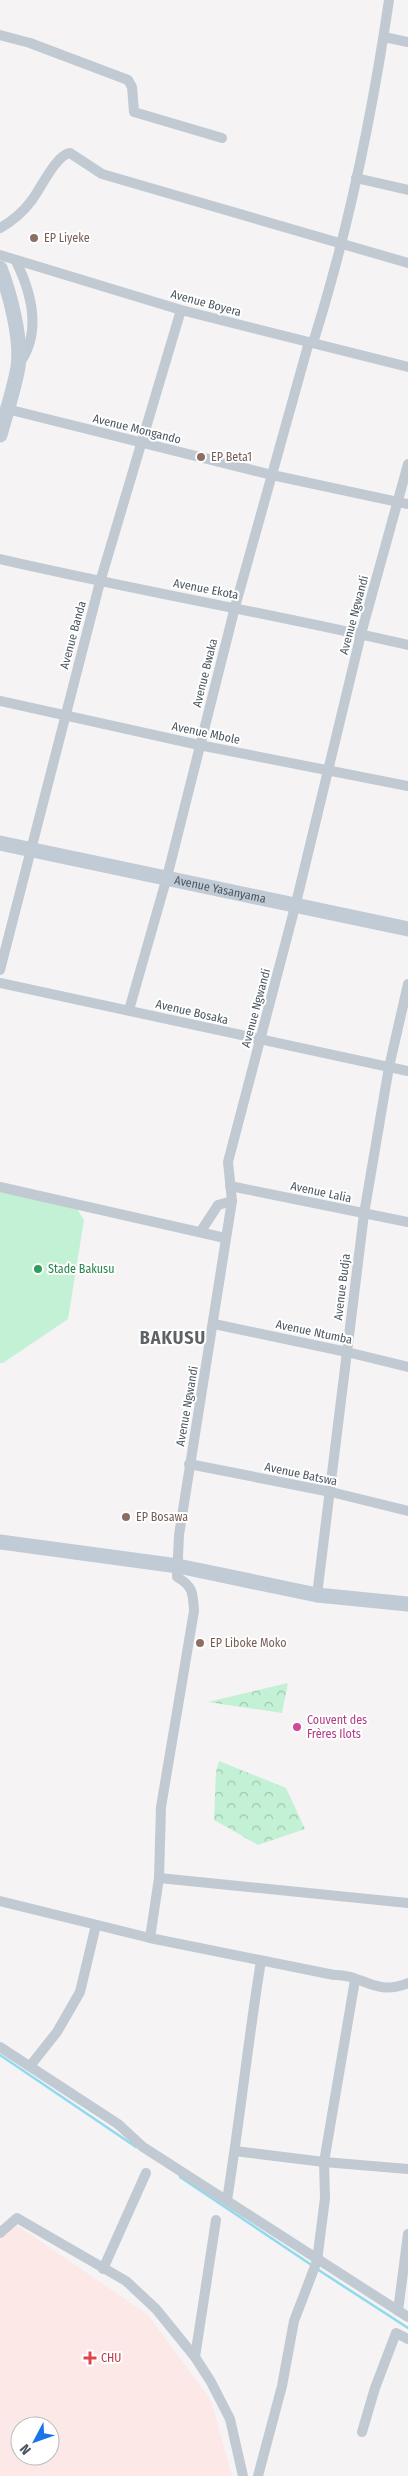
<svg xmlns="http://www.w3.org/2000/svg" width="408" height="2476" viewBox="0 0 408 2476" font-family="'Fira Sans Condensed',sans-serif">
  <defs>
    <pattern id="forest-crowns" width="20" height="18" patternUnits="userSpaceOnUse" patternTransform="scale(1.25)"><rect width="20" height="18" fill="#c3f1d5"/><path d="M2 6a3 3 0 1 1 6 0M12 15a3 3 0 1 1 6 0" fill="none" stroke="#a0c6b0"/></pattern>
  </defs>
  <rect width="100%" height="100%" fill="#f5f3f3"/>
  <!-- medical -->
  <path fill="#fce8e6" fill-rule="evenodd" d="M 16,2225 L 148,2315 L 211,2401 L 232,2476 L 0,2476 L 0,2239 ZM 20,2426 L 50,2426 L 50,2456 L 20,2456 Z"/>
  <!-- forest -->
  <g fill="url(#forest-crowns)">
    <path d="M 288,1683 L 282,1713 L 208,1702 Z"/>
    <path d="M 219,1761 L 286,1788 L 305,1829 L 258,1845 L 214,1820 L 216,1772 Z"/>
  </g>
  <!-- park -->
  <path fill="#c3f1d5" d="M 0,1192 L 77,1209 L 84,1220 L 68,1319 L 3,1363 L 0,1363 Z"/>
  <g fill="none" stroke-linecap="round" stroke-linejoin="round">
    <!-- stream -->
    <g stroke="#90daee" stroke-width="2.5">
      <path d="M 0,2055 L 136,2147"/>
      <path d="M 180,2177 L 313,2266"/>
      <path d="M 317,2269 L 408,2328"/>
    </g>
    <!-- street -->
    <g stroke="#c1cad2" stroke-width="10">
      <path d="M 0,35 L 30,43 L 128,80 L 132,87 L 134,112 L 222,138"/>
      <path d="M 384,37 L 408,42"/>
      <path d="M 356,178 L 408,190"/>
      <path d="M 0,228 C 13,221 23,212 32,200 C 41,188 56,155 70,153 L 102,174 L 408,263"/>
      <path d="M 0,255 L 181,310 L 408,367"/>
      <path d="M 16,261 C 32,294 42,333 19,364"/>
      <path d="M 313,343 C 348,232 372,116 389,0"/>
      <path d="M 7,409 L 272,475 L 408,504"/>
      <path d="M 0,559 C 135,590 272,614 408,645"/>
      <path d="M 0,701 L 199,745 L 408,786"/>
      <path d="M 0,970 L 100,582 L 181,310"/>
      <path d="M 0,983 L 408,1071"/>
      <path d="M 129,1010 L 167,877 L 235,607 L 309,342"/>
      <path d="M 230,1186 L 408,1222"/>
      <path d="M 0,1187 L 225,1238"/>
      <path d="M 201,1231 L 218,1205 L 232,1201"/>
      <path d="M 214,1324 L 347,1352 L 408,1367"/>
      <path d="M 189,1464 L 331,1492 L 408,1511"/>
      <path d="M 317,1595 L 364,1214 L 389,1067 L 408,984"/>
      <path d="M 159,1878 L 408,1903"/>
      <path d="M 0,1901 L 150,1938 L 334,1975 C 363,1974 375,1997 408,1983"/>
      <path d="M 150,1938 L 159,1878 L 161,1807 L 194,1611 C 193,1593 193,1586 177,1577 L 179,1535 L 232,1201 L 228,1162 L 296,903 L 361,634 L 408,464"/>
      <path d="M 0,2047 L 118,2124 L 143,2147 L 408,2317"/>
      <path d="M 30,2066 L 57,2032 L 80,1992 L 96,1925"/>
      <path d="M 235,2151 L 324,2162 L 408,2169"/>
      <path d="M 227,2200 C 240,2120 248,2040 261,1961"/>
      <path d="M 0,2233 L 17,2218 L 126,2281 L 156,2309 L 195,2357 L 211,2382 L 230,2419 L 243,2476"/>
      <path d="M 103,2269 L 146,2173"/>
      <path d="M 398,2311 L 408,2234"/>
      <path d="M 195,2357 L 216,2220"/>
      <path d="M 362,2432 L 375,2388 L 396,2333 L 408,2339"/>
      <path d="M 258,2476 L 282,2386 L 294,2321 L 317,2261 L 325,2198 L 324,2162 L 355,1980"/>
    </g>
    <!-- secondary -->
    <g stroke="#c1cbd6" stroke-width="15">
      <path d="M 0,268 C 10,294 22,339 18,367 C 14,390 6,413 0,435"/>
      <path id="s1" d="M 0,843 L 408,929"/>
      <path d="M 0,1542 L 178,1566 L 317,1595 L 408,1604"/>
    </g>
  </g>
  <!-- markers -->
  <g fill="#8d6e63" stroke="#fff" stroke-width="2">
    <circle cx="34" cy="238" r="5"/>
    <circle cx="201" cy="457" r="5"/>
    <circle cx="126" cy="1517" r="5"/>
    <circle cx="200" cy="1643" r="5"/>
  </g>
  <circle fill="#2e9e5b" stroke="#fff" stroke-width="2" cx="38" cy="1269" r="5"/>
  <circle fill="#d1479c" stroke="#fff" stroke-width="2" cx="297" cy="1727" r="5"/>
  <path fill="#e0444e" stroke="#fff" stroke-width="2" d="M87.5 2350.5h5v5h5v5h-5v5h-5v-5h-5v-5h5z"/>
  <g text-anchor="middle" stroke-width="4" stroke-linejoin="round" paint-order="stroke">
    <!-- education labels -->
    <g font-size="12" fill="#785e54" stroke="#fff" text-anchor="start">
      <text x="44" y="242">EP Liyeke</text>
      <text x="211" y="461">EP Beta1</text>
      <text x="136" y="1521">EP Bosawa</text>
      <text x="210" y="1647">EP Liboke Moko</text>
    </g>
    <!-- street labels -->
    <g font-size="12" fill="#4a5661" stroke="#fff">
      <text transform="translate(206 303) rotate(15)" y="4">Avenue Boyera</text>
      <text transform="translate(137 429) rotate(14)" y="4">Avenue Mongando</text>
      <text transform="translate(206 589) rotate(11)" y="4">Avenue Ekota</text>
      <text transform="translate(354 615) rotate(-75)" y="4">Avenue Ngwandi</text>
      <text transform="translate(73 635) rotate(-75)" y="4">Avenue Banda</text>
      <text transform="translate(205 673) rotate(-76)" y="4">Avenue Bwaka</text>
      <text transform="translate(206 733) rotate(12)" y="4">Avenue Mbole</text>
      <text dy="4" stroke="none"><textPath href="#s1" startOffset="225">Avenue Yasanyama</textPath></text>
      <text transform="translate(256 1008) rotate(-75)" y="4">Avenue Ngwandi</text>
      <text transform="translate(192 1012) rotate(13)" y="4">Avenue Bosaka</text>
      <text transform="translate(321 1192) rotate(12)" y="4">Avenue Lalia</text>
      <text transform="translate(342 1287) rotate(-83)" y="4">Avenue Budja</text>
      <text transform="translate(314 1332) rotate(12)" y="4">Avenue Ntumba</text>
      <text transform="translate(187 1406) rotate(-80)" y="4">Avenue Ngwandi</text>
      <text transform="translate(301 1474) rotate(12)" y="4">Avenue Batswa</text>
    </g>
    <!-- leisure labels -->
    <g font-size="12" fill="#27864d" stroke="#fff" text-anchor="start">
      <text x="48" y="1273">Stade Bakusu</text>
    </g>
    <!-- hotel labels -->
    <g font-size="12" fill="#b23c85" stroke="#fff" text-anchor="start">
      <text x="307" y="1724">Couvent des<tspan x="307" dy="14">Frères Ilots</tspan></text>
    </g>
    <!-- health labels -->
    <g font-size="12" fill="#be3a42" stroke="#fff" text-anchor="start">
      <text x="101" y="2362">CHU</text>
    </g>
    <!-- district labels -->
    <g font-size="18" font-weight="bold" letter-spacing="1" fill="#5f6368" stroke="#fff">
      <text x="173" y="1344">BAKUSU</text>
    </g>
  </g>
  <!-- north arrow -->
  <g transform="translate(35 2441) rotate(229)"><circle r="24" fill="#ffffff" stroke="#b7bbc0"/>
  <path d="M0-4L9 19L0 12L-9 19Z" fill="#1a73e8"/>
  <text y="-8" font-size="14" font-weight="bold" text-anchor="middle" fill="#4a5661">N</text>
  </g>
</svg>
